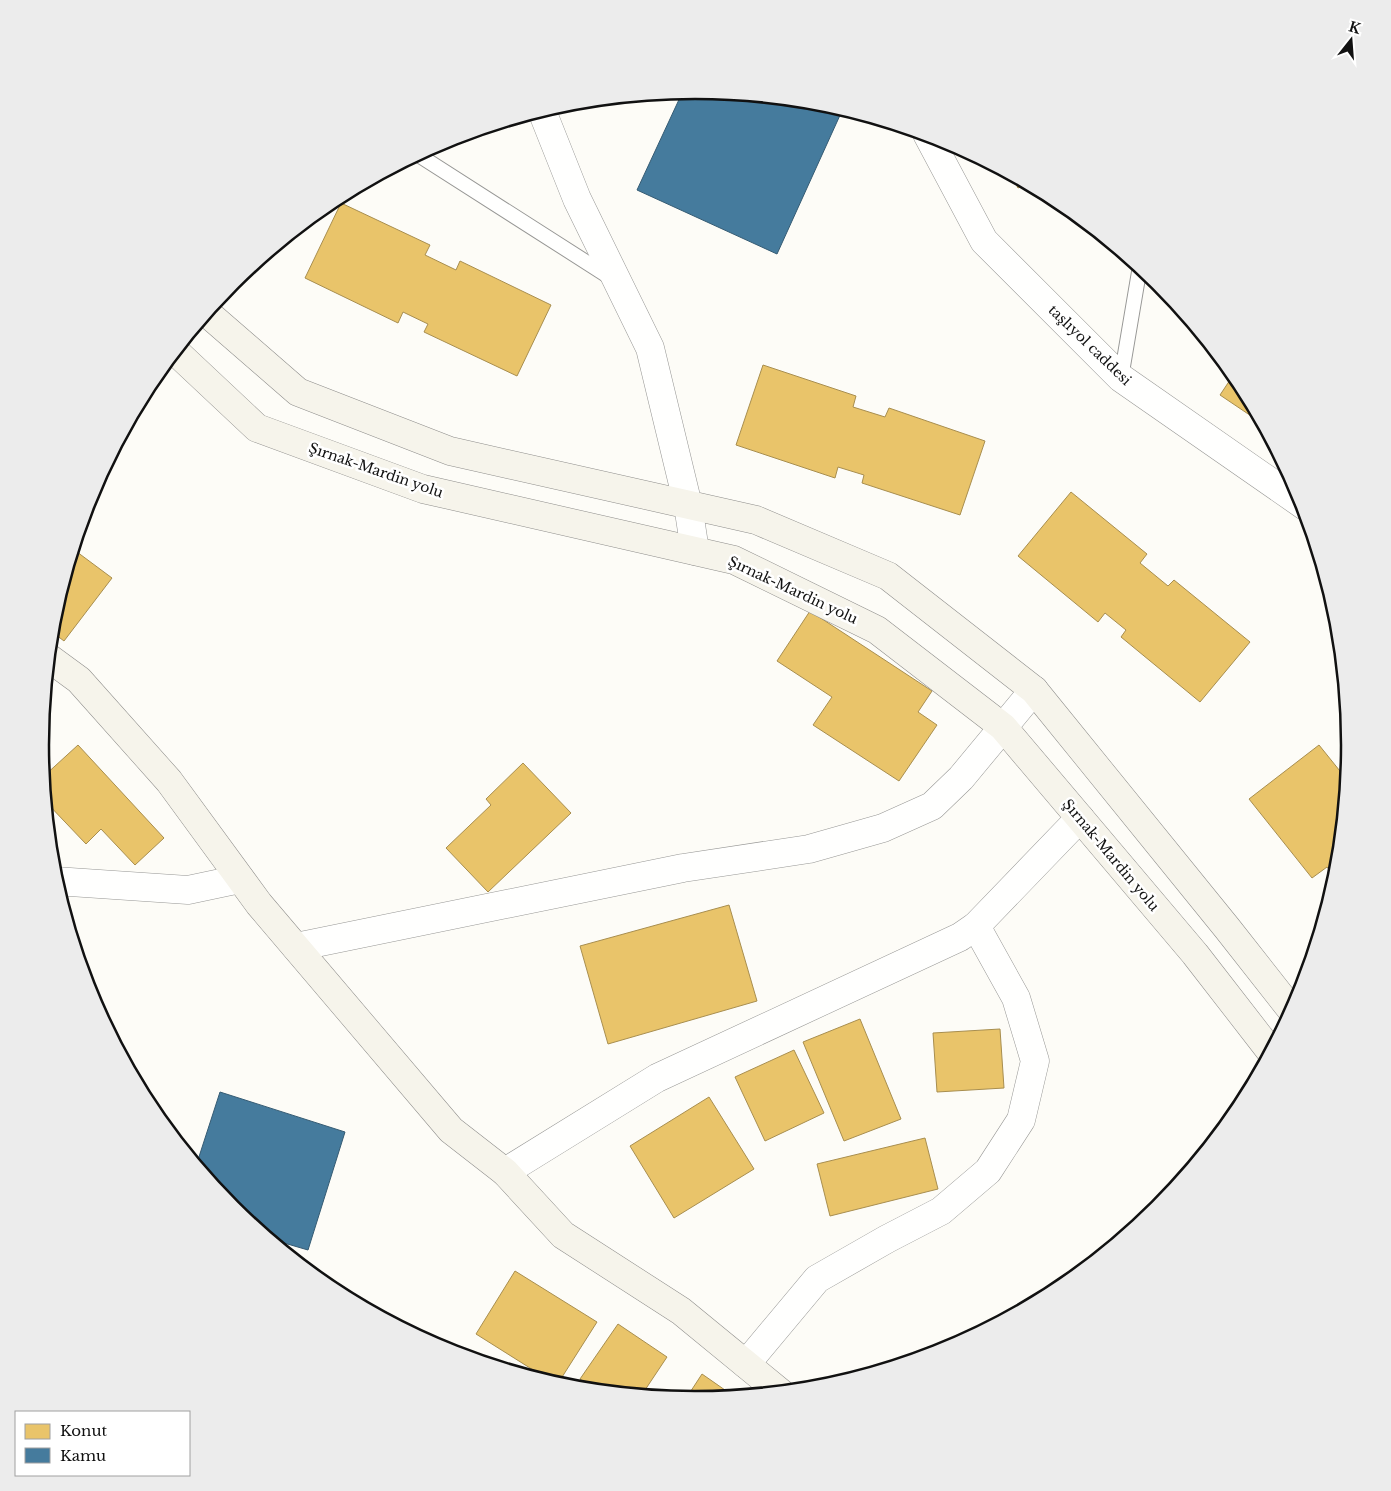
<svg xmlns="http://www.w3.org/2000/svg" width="1391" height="1491" viewBox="0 0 1391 1491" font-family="'Libre Baskerville',serif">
  <rect width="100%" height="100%" fill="#fdfcf7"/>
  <!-- homes -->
  <g fill="#e9c46a" stroke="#a88e4f">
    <path d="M 1011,175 L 1028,183 L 1018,188 Z"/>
    <path d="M 341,203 L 430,245 L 425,255 L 456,270 L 460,261 L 551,305 L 517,376 L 424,332 L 428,324 L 403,312 L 398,323 L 305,278 Z"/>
    <path d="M 763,365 L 856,396 L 853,407 L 885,417 L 889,408 L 985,441 L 960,515 L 862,483 L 864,475 L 838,467 L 835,478 L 736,445 Z"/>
    <path d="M 1234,374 L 1241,382 L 1263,424 L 1220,395 Z"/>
    <path d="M 1071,492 L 1147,554 L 1140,563 L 1168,586 L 1174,580 L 1250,642 L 1200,702 L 1121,637 L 1126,630 L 1105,613 L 1098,622 L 1018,556 Z"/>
    <path d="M 73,549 L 112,578 L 64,641 L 51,631 L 53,617 Z"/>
    <path d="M 810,611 L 932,691 L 918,712 L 937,725 L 899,781 L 813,725 L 832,697 L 777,661 Z"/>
    <path d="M 78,745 L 164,838 L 135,865 L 101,829 L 86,844 L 45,801 L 43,777 Z"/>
    <path d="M 1319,745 L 1348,781 L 1337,879 L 1327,867 L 1312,878 L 1249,799 Z"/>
    <path d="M 523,763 L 571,813 L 488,892 L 446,848 L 491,805 L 486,799 Z"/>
    <path d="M 729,905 L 757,1001 L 608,1044 L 580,946 Z"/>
    <path d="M 860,1019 L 901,1119 L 844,1141 L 803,1042 Z"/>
    <path d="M 1000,1029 L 1004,1088 L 937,1092 L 933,1033 Z"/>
    <path d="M 794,1050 L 824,1113 L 765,1141 L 735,1077 Z"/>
    <path d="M 709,1097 L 754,1169 L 674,1218 L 630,1146 Z"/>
    <path d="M 925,1138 L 938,1189 L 830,1216 L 817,1164 Z"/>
    <path d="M 515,1271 L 597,1322 L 557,1385 L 476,1334 Z"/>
    <path d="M 618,1324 L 667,1357 L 641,1396 L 598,1391 L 580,1379 Z"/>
    <path d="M 702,1374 L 735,1397 L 695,1401 L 685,1400 Z"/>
  </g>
  <!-- public -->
  <g fill="#457b9d" stroke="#355b73">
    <path d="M 696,90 L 818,102 L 841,113 L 777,254 L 637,190 L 683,91 Z"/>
    <path d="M 220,1092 L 345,1132 L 308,1250 L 267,1238 L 232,1209 L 196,1166 Z"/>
  </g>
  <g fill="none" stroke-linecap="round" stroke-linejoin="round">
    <!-- lane casing -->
    <g stroke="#979795" stroke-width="16">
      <g id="lane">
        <path d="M 417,154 L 611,278"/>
        <path d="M 1121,378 L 1140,266"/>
      </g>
    </g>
    <!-- street casing -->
    <g stroke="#979795" stroke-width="29">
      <g id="street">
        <path d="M 542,111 L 577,199 L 650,348 L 688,505 L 695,551"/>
        <path d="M 927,134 L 984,241 L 1121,378 L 1305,506"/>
        <path d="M 55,881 L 188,890 L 240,879"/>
        <path d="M 296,947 L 683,868 L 809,849 L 883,828 L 932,806 L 961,778 L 1034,690"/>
        <path d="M 505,1172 L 657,1078 L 960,937 L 976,926 L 1080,818"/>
        <path d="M 746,1364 L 817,1279 L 887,1239 L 941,1211 L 988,1171 L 1021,1120 L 1035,1061 L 1016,998 L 976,926"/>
      </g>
    </g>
    <!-- secondary casing -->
    <g stroke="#8e8d8b" stroke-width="29">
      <g id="secondary">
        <path d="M 207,313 L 298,392 L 450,451 L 756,520 L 888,576 L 1034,690 L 1227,928 L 1293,1012"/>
        <path d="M 175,351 L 257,428 L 423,489 L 734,560 L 877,630 L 1003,727 L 1195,954 L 1271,1052"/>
        <path d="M 49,658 L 79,680 L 169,781 L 259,904 L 451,1130 L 505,1172 L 563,1235 L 681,1311 L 781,1393"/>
      </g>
    </g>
    <!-- lane -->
    <use href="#lane" stroke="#fffffe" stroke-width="14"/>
    <!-- street -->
    <use href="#street" stroke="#fffffe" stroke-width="28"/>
    <!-- secondary -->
    <use href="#secondary" stroke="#f6f4eb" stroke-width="28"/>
  </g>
  <g text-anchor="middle" stroke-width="5" stroke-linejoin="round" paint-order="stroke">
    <!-- street labels -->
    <g font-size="14" fill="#111" stroke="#fff">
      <text transform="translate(1090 345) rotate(44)" y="5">taşlıyol caddesi</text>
      <text transform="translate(376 470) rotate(19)" y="5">Şırnak-Mardin yolu</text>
      <text transform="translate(793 590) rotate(25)" y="5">Şırnak-Mardin yolu</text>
      <text transform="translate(1111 855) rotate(50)" y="5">Şırnak-Mardin yolu</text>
    </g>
  </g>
  <!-- crop -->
  <path d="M0 0H1391V1491H0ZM49 745a646 646 0 1 1 1292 0a646 646 0 1 1-1292 0Z" fill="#ececec" fill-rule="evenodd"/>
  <path fill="none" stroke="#111" stroke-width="2.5" d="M49 745a646 646 0 1 1 1292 0a646 646 0 1 1-1292 0Z"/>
  <!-- legend -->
  <rect x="15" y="1411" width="175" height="65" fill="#ffffff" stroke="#a0a0a0"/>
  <rect x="25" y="1424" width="25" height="15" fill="#e9c46a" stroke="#a0a0a0"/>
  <text x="60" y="1436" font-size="15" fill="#111111">Konut</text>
  <rect x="25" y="1448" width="25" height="15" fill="#457b9d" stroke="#a0a0a0"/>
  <text x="60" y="1461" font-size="15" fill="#111111">Kamu</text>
  <!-- north arrow -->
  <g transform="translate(1351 40) rotate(17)" stroke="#ffffff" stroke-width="4" paint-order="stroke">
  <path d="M0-4L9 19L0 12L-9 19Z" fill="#111111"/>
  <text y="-8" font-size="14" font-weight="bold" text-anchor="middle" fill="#111111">K</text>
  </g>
</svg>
